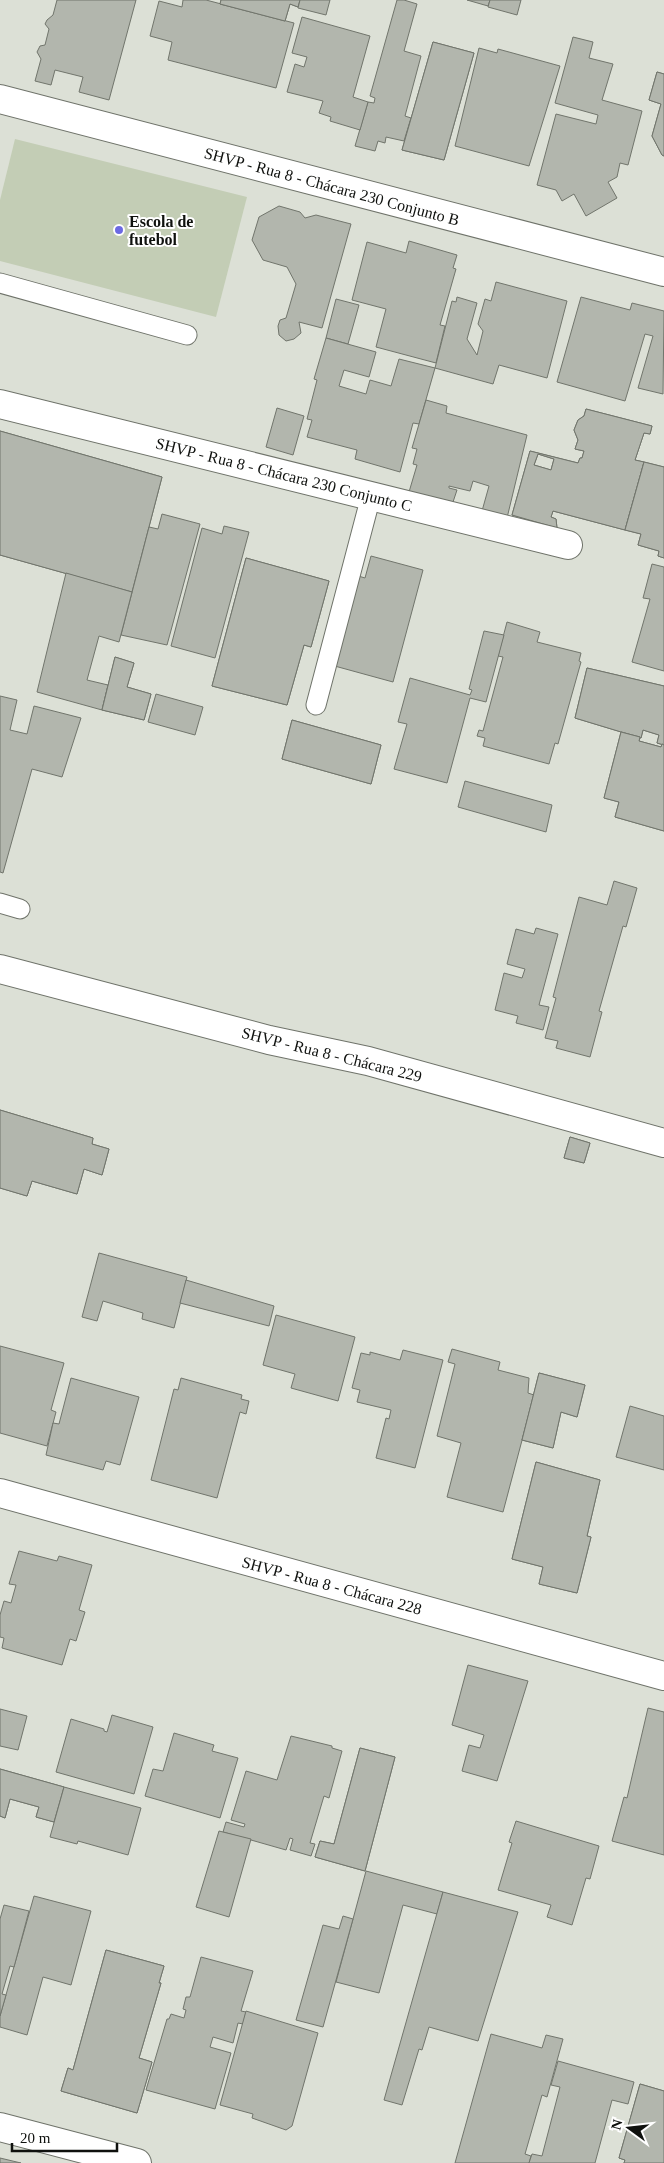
<svg xmlns="http://www.w3.org/2000/svg" width="664" height="2163" viewBox="0 0 664 2163" font-family="Georgia,serif">
  <rect width="100%" height="100%" fill="#dce0d6"/>
  <!-- green -->
  <path fill="#c3cdb5" d="M 15,139 L 247,197 L 216,317 L 0,261 L 0,200 Z"/>
  <!-- building -->
  <g fill="#b2b6ad" stroke="#71756c" fill-rule="evenodd">
    <path d="M 57,0 L 136,0 L 109,100 L 79,92 L 83,77 L 55,70 L 51,85 L 35,81 L 41,59 L 37,52 L 40,46 L 45,45 L 49,29 L 45,24 L 47,20 L 53,15 Z"/>
    <path d="M 183,0 L 206,0 L 294,23 L 276,88 L 168,60 L 172,42 L 150,36 L 159,1 L 182,7 Z"/>
    <path d="M 221,0 L 300,0 L 298,7 L 290,4 L 285,21 L 220,4 Z"/>
    <path d="M 221,0 L 300,0 L 298,7 L 290,4 L 285,21 L 220,4 Z"/>
    <path d="M 300,0 L 330,0 L 326,15 L 298,8 Z"/>
    <path d="M 397,0 L 404,0 L 417,4 L 404,51 L 421,56 L 405,116 L 411,118 L 404,141 L 386,137 L 385,143 L 378,141 L 375,151 L 355,146 L 368,102 L 374,103 L 375,98 L 370,96 Z"/>
    <path d="M 467,0 L 490,0 L 488,6 Z"/>
    <path d="M 490,0 L 521,0 L 517,15 L 488,7 Z"/>
    <path d="M 302,17 L 370,36 L 353,97 L 368,102 L 360,130 L 330,121 L 331,117 L 319,113 L 323,101 L 287,92 L 295,64 L 304,67 L 307,57 L 292,53 Z"/>
    <path d="M 573,37 L 593,42 L 589,58 L 613,64 L 602,100 L 642,111 L 628,165 L 620,163 L 617,177 L 608,182 L 617,198 L 586,216 L 574,194 L 562,201 L 556,190 L 537,185 L 556,114 L 596,124 L 598,115 L 555,103 Z"/>
    <path d="M 433,42 L 474,53 L 444,160 L 402,150 Z"/>
    <path d="M 433,42 L 474,53 L 444,160 L 402,150 Z"/>
    <path d="M 479,48 L 497,53 L 498,49 L 560,66 L 529,166 L 455,146 Z"/>
    <path d="M 657,72 L 664,74 L 664,156 L 662,155 L 652,136 L 661,104 L 649,100 Z"/>
    <path d="M 657,72 L 664,74 L 664,156 L 662,155 L 652,136 L 661,104 L 649,100 Z"/>
    <path d="M 279,206 L 300,212 L 305,218 L 316,215 L 351,224 L 322,328 L 299,322 L 301,333 L 294,339 L 286,341 L 279,335 L 278,326 L 280,320 L 286,318 L 296,284 L 287,267 L 263,260 L 252,240 L 259,217 Z"/>
    <path d="M 409,241 L 457,255 L 453,268 L 456,269 L 440,325 L 445,326 L 436,363 L 376,347 L 386,309 L 352,300 L 367,242 L 406,253 Z"/>
    <path d="M 496,282 L 567,301 L 547,378 L 499,365 L 493,384 L 435,368 L 452,301 L 456,302 L 457,297 L 477,303 L 467,339 L 477,355 L 483,331 L 478,324 L 485,299 L 491,301 Z"/>
    <path d="M 581,297 L 630,310 L 632,303 L 664,311 L 663,394 L 638,388 L 653,336 L 645,334 L 625,401 L 557,382 Z"/>
    <path d="M 336,299 L 359,305 L 348,344 L 326,338 Z"/>
    <path d="M 326,338 L 376,352 L 369,377 L 344,370 L 339,386 L 366,394 L 370,380 L 391,386 L 399,359 L 435,368 L 419,424 L 413,423 L 400,472 L 355,459 L 357,450 L 307,437 L 312,420 L 307,419 L 317,380 L 314,379 Z"/>
    <path d="M 426,400 L 447,406 L 446,413 L 527,435 L 507,518 L 482,511 L 489,486 L 473,481 L 470,491 L 449,486 L 449,488 L 457,490 L 453,502 L 409,492 L 417,465 L 413,464 L 417,449 L 412,448 Z"/>
    <path d="M 277,408 L 304,416 L 293,455 L 266,447 Z"/>
    <path d="M 586,409 L 652,426 L 650,434 L 644,433 L 635,460 L 644,462 L 625,530 L 553,511 L 551,517 L 556,519 L 557,528 L 512,515 L 530,451 L 578,463 L 580,458 L 582,458 L 584,451 L 575,449 L 578,440 L 574,430 L 578,420 L 584,416 ZM 538,454 L 554,459 L 551,470 L 534,465 Z"/>
    <path d="M 586,409 L 652,426 L 650,434 L 644,433 L 635,460 L 644,462 L 625,530 L 553,511 L 551,517 L 556,519 L 557,528 L 512,515 L 530,451 L 578,463 L 580,458 L 582,458 L 584,451 L 575,449 L 578,440 L 574,430 L 578,420 L 584,416 ZM 538,454 L 554,459 L 551,470 L 534,465 Z"/>
    <path d="M 0,431 L 162,477 L 132,592 L 0,555 Z"/>
    <path d="M 0,431 L 162,477 L 132,592 L 0,555 Z"/>
    <path d="M 644,462 L 664,467 L 664,558 L 658,556 L 659,551 L 638,545 L 641,534 L 625,530 Z"/>
    <path d="M 644,462 L 664,467 L 664,558 L 658,556 L 659,551 L 638,545 L 641,534 L 625,530 Z"/>
    <path d="M 162,514 L 200,524 L 167,645 L 121,635 L 149,527 L 158,529 Z"/>
    <path d="M 224,526 L 249,532 L 215,658 L 171,646 L 202,528 L 222,534 Z"/>
    <path d="M 371,556 L 423,570 L 393,682 L 331,665 L 355,575 L 365,578 Z"/>
    <path d="M 246,558 L 329,581 L 311,647 L 304,645 L 287,705 L 212,686 Z"/>
    <path d="M 246,558 L 329,581 L 311,647 L 304,645 L 287,705 L 212,686 Z"/>
    <path d="M 652,564 L 664,567 L 664,671 L 632,662 L 650,599 L 643,598 Z"/>
    <path d="M 66,573 L 132,592 L 119,642 L 99,636 L 87,680 L 108,685 L 102,710 L 37,692 Z"/>
    <path d="M 507,622 L 540,632 L 537,642 L 581,653 L 579,661 L 581,662 L 558,744 L 555,743 L 549,764 L 483,746 L 485,738 L 477,736 L 479,730 L 483,731 L 503,657 L 498,656 Z"/>
    <path d="M 484,631 L 504,635 L 486,702 L 470,698 L 447,783 L 394,769 L 407,724 L 398,722 L 410,678 L 470,695 L 472,690 L 469,689 Z"/>
    <path d="M 115,657 L 134,663 L 127,687 L 151,694 L 144,720 L 102,710 Z"/>
    <path d="M 115,657 L 134,663 L 127,687 L 151,694 L 144,720 L 102,710 Z"/>
    <path d="M 587,668 L 664,686 L 664,745 L 657,743 L 659,735 L 643,730 L 641,738 L 575,718 Z"/>
    <path d="M 587,668 L 664,686 L 664,745 L 657,743 L 659,735 L 643,730 L 641,738 L 575,718 Z"/>
    <path d="M 156,694 L 203,707 L 195,735 L 148,722 Z"/>
    <path d="M 0,696 L 17,700 L 10,730 L 27,734 L 34,706 L 81,718 L 62,777 L 32,769 L 3,873 L 0,872 Z"/>
    <path d="M 292,720 L 381,745 L 371,784 L 282,759 Z"/>
    <path d="M 292,720 L 381,745 L 371,784 L 282,759 Z"/>
    <path d="M 621,732 L 640,737 L 639,741 L 661,747 L 662,744 L 664,745 L 664,831 L 615,817 L 619,802 L 604,798 Z"/>
    <path d="M 621,732 L 640,737 L 639,741 L 661,747 L 662,744 L 664,745 L 664,831 L 615,817 L 619,802 L 604,798 Z"/>
    <path d="M 465,781 L 552,805 L 546,832 L 458,807 Z"/>
    <path d="M 614,881 L 637,888 L 626,927 L 623,926 L 599,1011 L 602,1012 L 590,1057 L 556,1048 L 558,1041 L 545,1038 L 556,998 L 553,997 L 579,897 L 607,905 Z"/>
    <path d="M 536,928 L 558,934 L 539,1005 L 549,1007 L 543,1030 L 516,1023 L 518,1016 L 495,1010 L 504,973 L 522,978 L 525,969 L 507,964 L 516,929 L 534,934 Z"/>
    <path d="M 0,1110 L 93,1138 L 92,1144 L 109,1149 L 102,1175 L 84,1169 L 77,1194 L 32,1181 L 27,1196 L 0,1188 Z"/>
    <path d="M 0,1110 L 93,1138 L 92,1144 L 109,1149 L 102,1175 L 84,1169 L 77,1194 L 32,1181 L 27,1196 L 0,1188 Z"/>
    <path d="M 570,1137 L 590,1143 L 584,1163 L 564,1158 Z"/>
    <path d="M 570,1137 L 590,1143 L 584,1163 L 564,1158 Z"/>
    <path d="M 99,1253 L 187,1277 L 174,1328 L 142,1319 L 143,1313 L 103,1301 L 97,1321 L 82,1317 Z"/>
    <path d="M 186,1280 L 274,1306 L 269,1326 L 180,1303 Z"/>
    <path d="M 276,1315 L 355,1337 L 338,1401 L 291,1388 L 295,1374 L 263,1365 Z"/>
    <path d="M 0,1346 L 64,1363 L 51,1410 L 56,1412 L 47,1446 L 0,1433 Z"/>
    <path d="M 452,1349 L 500,1362 L 498,1370 L 529,1378 L 528,1393 L 534,1395 L 503,1512 L 447,1497 L 461,1443 L 437,1436 L 455,1364 L 448,1362 Z"/>
    <path d="M 403,1350 L 443,1360 L 415,1468 L 376,1458 L 386,1418 L 389,1419 L 391,1410 L 357,1402 L 360,1390 L 352,1388 L 361,1353 L 370,1355 L 370,1352 L 400,1360 Z"/>
    <path d="M 539,1373 L 585,1385 L 577,1417 L 561,1412 L 553,1448 L 522,1440 Z"/>
    <path d="M 539,1373 L 585,1385 L 577,1417 L 561,1412 L 553,1448 L 522,1440 Z"/>
    <path d="M 71,1378 L 139,1397 L 120,1465 L 106,1461 L 103,1470 L 46,1455 L 53,1423 L 59,1424 Z"/>
    <path d="M 181,1378 L 242,1395 L 241,1399 L 249,1401 L 246,1414 L 240,1412 L 217,1498 L 151,1480 L 174,1389 L 178,1390 Z"/>
    <path d="M 630,1406 L 664,1416 L 664,1470 L 616,1457 Z"/>
    <path d="M 536,1462 L 600,1480 L 587,1536 L 591,1537 L 577,1593 L 539,1584 L 543,1567 L 512,1559 Z"/>
    <path d="M 536,1462 L 600,1480 L 587,1536 L 591,1537 L 577,1593 L 539,1584 L 543,1567 L 512,1559 Z"/>
    <path d="M 19,1551 L 57,1561 L 59,1556 L 92,1565 L 79,1610 L 85,1612 L 76,1641 L 70,1639 L 62,1665 L 2,1648 L 4,1638 L 0,1637 L 0,1615 L 4,1601 L 11,1603 L 16,1585 L 9,1584 Z"/>
    <path d="M 468,1665 L 528,1681 L 497,1781 L 462,1771 L 469,1745 L 480,1748 L 484,1735 L 452,1725 Z"/>
    <path d="M 648,1708 L 664,1712 L 664,1855 L 612,1841 L 624,1797 L 627,1798 Z"/>
    <path d="M 0,1709 L 27,1716 L 18,1750 L 0,1746 Z"/>
    <path d="M 112,1715 L 153,1727 L 134,1794 L 56,1772 L 71,1719 L 104,1729 L 104,1731 L 107,1732 Z"/>
    <path d="M 174,1733 L 214,1745 L 212,1751 L 238,1758 L 220,1818 L 145,1796 L 153,1769 L 163,1771 Z"/>
    <path d="M 291,1736 L 332,1746 L 332,1748 L 342,1751 L 329,1798 L 324,1796 L 310,1843 L 315,1844 L 311,1856 L 290,1850 L 293,1839 L 290,1838 L 286,1850 L 223,1832 L 226,1822 L 244,1827 L 245,1824 L 231,1820 L 246,1771 L 277,1780 Z"/>
    <path d="M 360,1748 L 395,1757 L 365,1871 L 315,1857 L 320,1841 L 334,1844 Z"/>
    <path d="M 360,1748 L 395,1757 L 365,1871 L 315,1857 L 320,1841 L 334,1844 Z"/>
    <path d="M 0,1769 L 64,1787 L 54,1822 L 36,1817 L 39,1807 L 10,1799 L 5,1818 L 0,1816 Z"/>
    <path d="M 0,1769 L 64,1787 L 54,1822 L 36,1817 L 39,1807 L 10,1799 L 5,1818 L 0,1816 Z"/>
    <path d="M 64,1787 L 141,1808 L 128,1855 L 78,1841 L 77,1844 L 50,1837 Z"/>
    <path d="M 516,1821 L 599,1846 L 590,1879 L 586,1878 L 572,1925 L 547,1917 L 551,1905 L 498,1890 L 512,1843 L 509,1842 Z"/>
    <path d="M 219,1831 L 251,1839 L 229,1917 L 196,1907 Z"/>
    <path d="M 366,1871 L 443,1892 L 437,1914 L 403,1905 L 379,1993 L 336,1982 Z"/>
    <path d="M 443,1892 L 518,1912 L 478,2041 L 429,2027 L 422,2050 L 419,2049 L 402,2105 L 384,2100 Z"/>
    <path d="M 34,1896 L 91,1911 L 71,1985 L 43,1977 L 27,2035 L 0,2027 L 0,2016 Z"/>
    <path d="M 4,1905 L 29,1911 L 14,1967 L 10,1966 L 2,1994 L 6,1995 L 0,2016 L 0,1919 Z"/>
    <path d="M 343,1916 L 353,1919 L 323,2027 L 296,2020 L 323,1925 L 339,1929 Z"/>
    <path d="M 106,1950 L 164,1966 L 159,1983 L 161,1983 L 139,2058 L 152,2062 L 137,2113 L 61,2091 L 68,2068 L 73,2070 Z"/>
    <path d="M 106,1950 L 164,1966 L 159,1983 L 161,1983 L 139,2058 L 152,2062 L 137,2113 L 61,2091 L 68,2068 L 73,2070 Z"/>
    <path d="M 201,1957 L 253,1971 L 241,2011 L 246,2012 L 243,2024 L 238,2023 L 233,2043 L 213,2037 L 210,2047 L 231,2053 L 215,2109 L 146,2090 L 167,2019 L 169,2019 L 171,2014 L 184,2018 L 186,2010 L 183,2009 L 186,1997 L 190,1997 Z"/>
    <path d="M 246,2011 L 318,2033 L 292,2126 L 286,2130 L 252,2118 L 253,2114 L 220,2105 Z"/>
    <path d="M 491,2034 L 542,2048 L 546,2035 L 563,2039 L 547,2097 L 542,2095 L 525,2154 L 531,2156 L 529,2163 L 455,2163 Z"/>
    <path d="M 558,2061 L 634,2082 L 628,2104 L 612,2100 L 595,2163 L 529,2163 L 532,2154 L 542,2156 L 560,2087 L 551,2085 Z"/>
    <path d="M 640,2084 L 664,2091 L 664,2163 L 624,2163 L 625,2160 L 619,2158 Z"/>
    <path d="M 640,2084 L 664,2091 L 664,2163 L 624,2163 L 625,2160 L 619,2158 Z"/>
    <path d="M 0,2158 L 21,2163 L 0,2163 Z"/>
  </g>
  <g fill="none" stroke-linecap="round" stroke-linejoin="round">
    <!-- service casing -->
    <g stroke="#6f736a" stroke-width="21">
      <g id="service">
        <path d="M 0,283 L 187,335"/>
        <path d="M 316,705 L 371,496"/>
        <path d="M 0,903 L 20,909"/>
      </g>
    </g>
    <!-- minor casing -->
    <g stroke="#6f736a" stroke-width="30">
      <g id="minor">
        <path d="M 0,99 L 664,272"/>
        <path d="M 0,404 L 568,545"/>
        <path d="M 0,969 L 269,1040 L 368,1061 L 664,1143"/>
        <path d="M 0,1493 L 664,1676"/>
        <path d="M 0,2127 L 137,2163"/>
      </g>
    </g>
    <!-- service -->
    <use href="#service" stroke="#fff" stroke-width="19"/>
    <!-- minor -->
    <use href="#minor" stroke="#fff" stroke-width="28"/>
  </g>
  <!-- markers -->
  <circle fill="#6c69e3" stroke="#fff" stroke-width="2" cx="119" cy="230" r="5"/>
  <g text-anchor="middle" stroke-width="4" stroke-linejoin="round" paint-order="stroke">
    <!-- street labels -->
    <g font-size="16" fill="#0f110e" stroke="#fff">
      <text transform="translate(332 186) rotate(15)" y="6">SHVP - Rua 8 - Chácara 230 Conjunto B</text>
      <text transform="translate(284 474) rotate(14)" y="6">SHVP - Rua 8 - Chácara 230 Conjunto C</text>
      <text transform="translate(332 1054) rotate(14)" y="6">SHVP - Rua 8 - Chácara 229</text>
      <text transform="translate(332 1585) rotate(15)" y="6">SHVP - Rua 8 - Chácara 228</text>
    </g>
    <!-- poi labels -->
    <g font-size="16" font-weight="bold" fill="#0f110e" stroke="#fff" text-anchor="start">
      <text x="129" y="227">Escola de<tspan x="129" dy="18">futebol</tspan></text>
    </g>
  </g>
  <!-- north arrow -->
  <g transform="translate(629 2128) rotate(285)" stroke="#ffffff" stroke-width="4" paint-order="stroke">
  <path d="M0-4L9 19L0 12L-9 19Z" fill="#0f110e"/>
  <text y="-8" font-size="14" font-weight="bold" text-anchor="middle" fill="#0f110e">N</text>
  </g>
  <!-- scale -->
  <path d="M12 2143v8h105v-8" fill="none" stroke="#0f110e" stroke-width="2.5"/>
  <text x="20" y="2143" font-size="15" fill="#0f110e" stroke="#ffffff" stroke-width="4" paint-order="stroke">20 m</text>
</svg>
